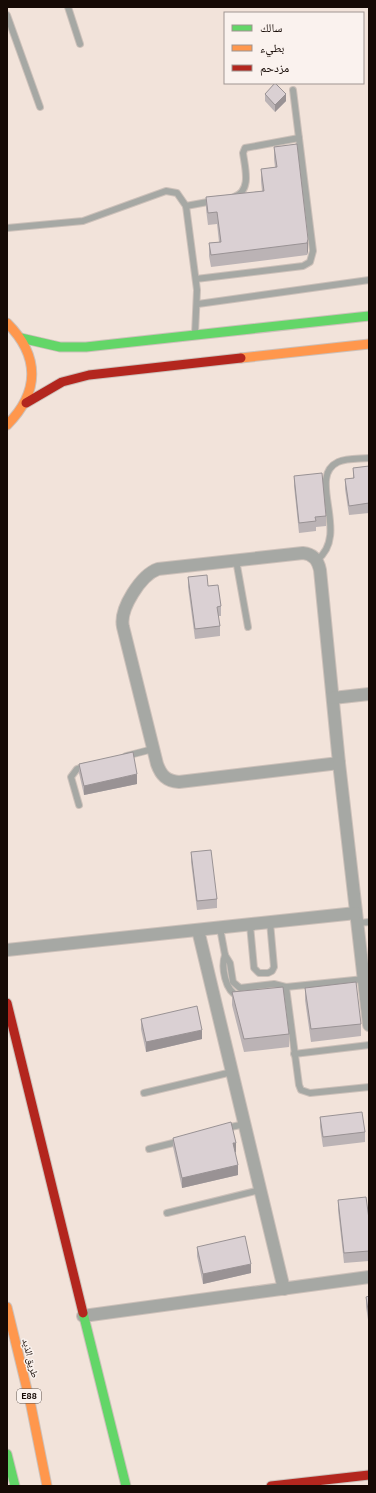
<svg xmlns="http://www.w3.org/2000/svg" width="376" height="1493" viewBox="0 0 376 1493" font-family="Ubuntu,'Noto Naskh Arabic',sans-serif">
  <rect width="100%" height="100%" fill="#f2e3da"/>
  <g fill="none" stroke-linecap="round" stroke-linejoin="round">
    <!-- lane casing -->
    <g stroke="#cdc1ba" stroke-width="8">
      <g id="lane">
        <path d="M 68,7 L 80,44"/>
        <path d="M 7,15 L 40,107"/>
        <path d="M 234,197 C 252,191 245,168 243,153 L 245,148 L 299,138"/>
        <path d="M 186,206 L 213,201"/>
        <path d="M 7,228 L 83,221 L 166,191 L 177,193 L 186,206 L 197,290 L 195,334"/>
        <path d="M 196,279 L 303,266 L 310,262 L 313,251 L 293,90"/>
        <path d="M 198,304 L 369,280"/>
        <path d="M 236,560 L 248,627"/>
        <path d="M 317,560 C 351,534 306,477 338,462 C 347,458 359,459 369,458"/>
        <path d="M 126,756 L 153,749"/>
        <path d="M 79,805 L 71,777 L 77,769 L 86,766"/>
        <path d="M 357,923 L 369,922"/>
        <path d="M 250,925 L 254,968 L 259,973 L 268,973 L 272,971 L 274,967 L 270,922"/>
        <path d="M 220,928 L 225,955 L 230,963 L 233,982 L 240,988 L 274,984 L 286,987 L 364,979"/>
        <path d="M 225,955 C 221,967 225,991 238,996"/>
        <path d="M 286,987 L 299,1085 L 301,1090 L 310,1093 L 369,1087"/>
        <path d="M 294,1054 L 369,1045"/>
        <path d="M 144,1093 L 232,1072"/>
        <path d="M 226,1128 L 245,1124"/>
        <path d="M 149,1149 L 181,1141"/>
        <path d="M 167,1213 L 260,1190"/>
      </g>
    </g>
    <!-- street casing -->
    <g stroke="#cdc1ba" stroke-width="14">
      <g id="street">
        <path d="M 303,553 C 313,554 318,560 320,570 L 339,763 L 179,782 C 166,781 161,775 157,764 L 123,627 C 119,609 141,575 158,569 Z"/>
        <path d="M 333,698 L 369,694"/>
        <path d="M 339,763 L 369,1025"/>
        <path d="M 198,930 L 284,1289"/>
        <path d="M 7,950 L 356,913"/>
        <path d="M 83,1316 L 369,1277"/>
      </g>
    </g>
    <!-- fast casing -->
    <g stroke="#cdc1ba" stroke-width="11">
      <g id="fast">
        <path d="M 21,338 L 60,347 L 86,347 L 369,316"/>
        <path d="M 83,1313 L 126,1486"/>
        <path d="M 7,1454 L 15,1486"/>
      </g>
    </g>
    <!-- slow casing -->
    <g stroke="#cdc1ba" stroke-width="11">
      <g id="slow">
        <path d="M 7,323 C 40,356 40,392 7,425"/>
        <path d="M 241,358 L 369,344"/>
        <path d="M 7,1307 L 31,1406 L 47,1486"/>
      </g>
    </g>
    <!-- jam casing -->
    <g stroke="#cdc1ba" stroke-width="11">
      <g id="jam">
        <path d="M 26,403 L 62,382 L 89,375 L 241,358"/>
        <path d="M 7,1003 L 83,1313"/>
        <path d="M 271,1486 L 369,1475"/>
      </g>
    </g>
    <!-- lane -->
    <use href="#lane" stroke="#a6a8a4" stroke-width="6"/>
    <!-- street -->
    <use href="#street" stroke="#a6a8a4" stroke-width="12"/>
    <!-- fast -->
    <use href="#fast" stroke="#63d668" stroke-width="9"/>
    <!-- slow -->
    <use href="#slow" stroke="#ff974d" stroke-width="9"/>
    <!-- jam -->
    <use href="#jam" stroke="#b3261e" stroke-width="9"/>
  </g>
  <!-- wall -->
  <g fill="#bbb3b5">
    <path d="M 265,94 L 286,101 L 275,112 L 265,101 Z"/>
    <path d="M 297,144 L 308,251 L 307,255 L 211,267 L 209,256 L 209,243 L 219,242 L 217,224 L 208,225 L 206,209 L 206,197 L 262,191 L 261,181 L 261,169 L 275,167 L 274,159 L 274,147 Z"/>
    <path d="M 369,466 L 369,513 L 349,515 L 345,489 L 345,479 L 353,478 L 353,468 Z"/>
    <path d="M 294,476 L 326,516 L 326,526 L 316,527 L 316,531 L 299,533 L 294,486 Z"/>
    <path d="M 188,577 L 208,586 L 221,606 L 221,616 L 218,616 L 220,626 L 220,636 L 195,639 L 188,587 Z"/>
    <path d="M 79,764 L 137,784 L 84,795 L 79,773 Z"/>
    <path d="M 191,852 L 217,899 L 217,908 L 197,910 L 191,862 Z"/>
    <path d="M 305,988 L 361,1024 L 361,1036 L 311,1042 L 305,1000 Z"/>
    <path d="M 232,992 L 289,1034 L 289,1047 L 244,1052 L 232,1005 Z"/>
    <path d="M 141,1019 L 202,1039 L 146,1052 L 141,1029 Z"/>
    <path d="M 320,1117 L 365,1132 L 365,1142 L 323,1147 L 320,1127 Z"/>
    <path d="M 173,1138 L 236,1152 L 235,1153 L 238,1175 L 182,1188 L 173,1147 Z"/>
    <path d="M 338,1200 L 369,1219 L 369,1261 L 344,1263 L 338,1210 Z"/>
    <path d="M 197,1247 L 251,1273 L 203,1284 L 197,1256 Z"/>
    <path d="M 369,1296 L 369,1326 L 366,1307 L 366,1297 Z"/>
  </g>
  <!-- shaded-wall -->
  <g fill="#999294">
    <path d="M 286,94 L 286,101 L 275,112 L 275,105 Z"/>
    <path d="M 308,239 L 308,251 L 307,255 L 307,243 Z"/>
    <path d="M 137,774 L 137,784 L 84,795 L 84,786 Z"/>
    <path d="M 202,1030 L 202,1039 L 146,1052 L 146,1042 Z"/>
    <path d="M 233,1143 L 236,1143 L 236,1152 L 233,1153 Z"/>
    <path d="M 238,1165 L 238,1175 L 182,1188 L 182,1178 Z"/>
    <path d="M 251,1264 L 251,1273 L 203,1284 L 203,1274 Z"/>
  </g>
  <!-- building -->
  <g fill="#dad0d3" stroke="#999294">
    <path d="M 275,83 L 286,94 L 275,105 L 265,94 Z"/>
    <path d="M 297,144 L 308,239 L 307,243 L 211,255 L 209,243 L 221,242 L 217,212 L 208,213 L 206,197 L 264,191 L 261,169 L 277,167 L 274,147 Z"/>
    <path d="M 369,466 L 369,503 L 349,506 L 345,479 L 354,478 L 353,468 Z"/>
    <path d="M 322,473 L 326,516 L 315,517 L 316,521 L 299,523 L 294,476 Z"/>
    <path d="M 207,575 L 208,586 L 218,585 L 221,606 L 217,607 L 220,626 L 195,629 L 188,577 Z"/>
    <path d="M 133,752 L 137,774 L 84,786 L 79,764 Z"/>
    <path d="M 211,850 L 217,899 L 197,901 L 191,852 Z"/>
    <path d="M 356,982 L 361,1024 L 311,1029 L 305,988 Z"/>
    <path d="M 283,987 L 289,1034 L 244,1039 L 232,992 Z"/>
    <path d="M 197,1006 L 202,1030 L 146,1042 L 141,1019 Z"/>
    <path d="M 362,1112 L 365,1132 L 323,1137 L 320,1117 Z"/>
    <path d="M 231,1122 L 236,1143 L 233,1143 L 238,1165 L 182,1178 L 173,1138 Z"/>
    <path d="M 366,1197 L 369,1219 L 369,1251 L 344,1253 L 338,1200 Z"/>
    <path d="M 245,1236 L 251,1264 L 203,1274 L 197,1247 Z"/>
    <path d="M 369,1296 L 369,1316 L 366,1297 Z"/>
  </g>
  <g text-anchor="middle" stroke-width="3" stroke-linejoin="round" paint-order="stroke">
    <!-- shield labels -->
    <rect fill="#faf2ee" stroke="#5a504b" stroke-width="1" x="17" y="1389" width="24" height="14" rx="3"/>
    <g font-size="9" font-weight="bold" fill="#160a05">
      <text x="29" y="1399">E88</text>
    </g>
    <!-- street labels -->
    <g font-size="10" fill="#160a05" stroke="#faf2ee">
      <text transform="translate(31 1358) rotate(76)" y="4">طريق الذيد</text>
    </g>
  </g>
  <!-- border -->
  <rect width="376" height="1493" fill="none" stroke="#160a05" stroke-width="16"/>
  <!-- legend -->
  <rect x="224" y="12" width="140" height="72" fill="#faf2ee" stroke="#9f9591"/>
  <rect x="232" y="25" width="20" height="6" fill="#63d668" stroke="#9f9591"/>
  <text x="260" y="32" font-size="12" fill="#160a05">سالك</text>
  <rect x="232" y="45" width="20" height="6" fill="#ff974d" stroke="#9f9591"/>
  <text x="260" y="52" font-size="12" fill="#160a05">بطيء</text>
  <rect x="232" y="65" width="20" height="6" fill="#b3261e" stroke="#9f9591"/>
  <text x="260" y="72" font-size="12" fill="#160a05">مزدحم</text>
</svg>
